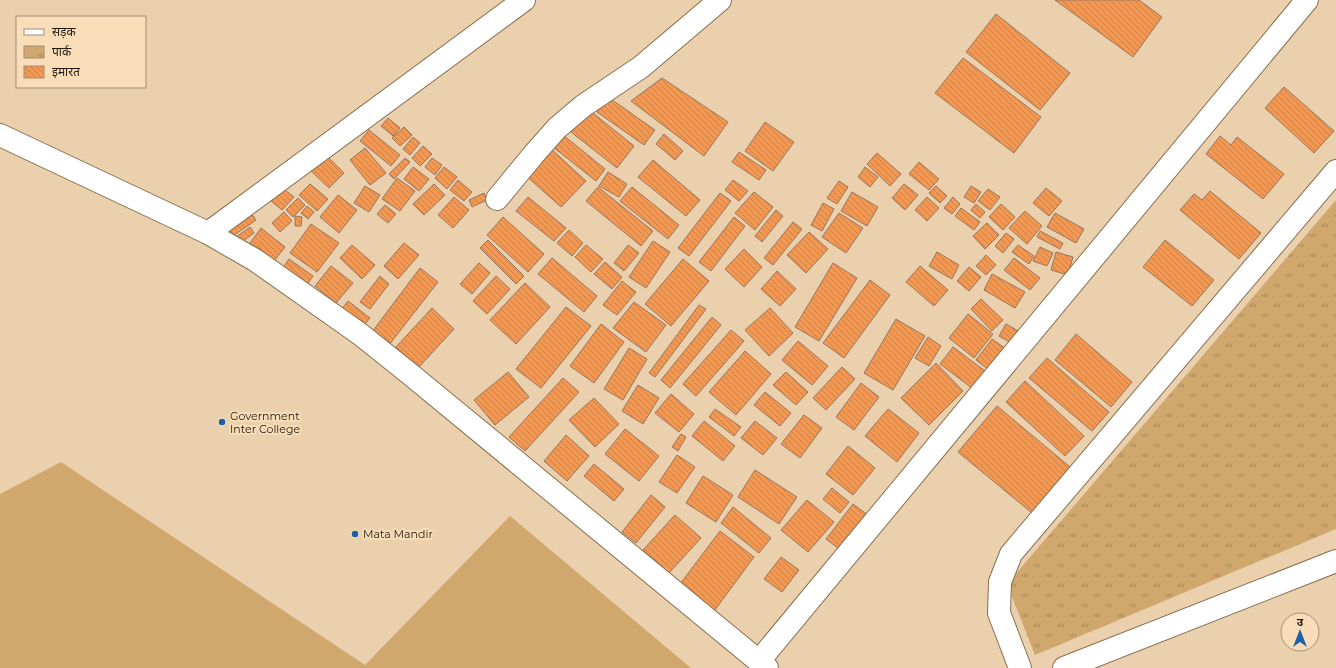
<svg xmlns="http://www.w3.org/2000/svg" width="1336" height="668" viewBox="0 0 1336 668" font-family="Montserrat,'Noto Sans Devanagari',sans-serif">
  <defs>
    <pattern id="park-tufts" width="24" height="20" patternUnits="userSpaceOnUse"><rect width="24" height="20" fill="#d0a86e"/><path d="M3 7l-1-3M5 7V3M7 7l1-3M15 17l-1-3M17 17v-4M19 17l1-3" fill="none" stroke="#a88859"/></pattern>
    <pattern id="building-back-hatch" width="6" height="6" patternUnits="userSpaceOnUse"><rect width="6" height="6" fill="#f49750"/><path d="M-1 5l2 2M0 0l6 6M5-1l2 2" fill="none" stroke="#d18144"/></pattern>
  </defs>
  <rect width="100%" height="100%" fill="#ead0ac"/>
  <!-- grass -->
  <path fill="#d0a86e" d="M 61,462 L 365,665 L 510,516 L 691,668 L 0,668 L 0,494 Z"/>
  <!-- park -->
  <path fill="url(#park-tufts)" d="M 1336,200 L 1336,529 L 1035,655 L 1007,584 Z"/>
  <!-- building -->
  <g fill="url(#building-back-hatch)" stroke="#99765e">
    <path d="M 1055,0 L 1139,0 L 1162,17 L 1133,57 Z"/>
    <path d="M 996,14 L 1070,73 L 1040,110 L 966,52 Z"/>
    <path d="M 963,58 L 1041,117 L 1014,153 L 935,93 Z"/>
    <path d="M 662,78 L 728,122 L 704,156 L 631,101 Z"/>
    <path d="M 1284,87 L 1334,131 L 1314,153 L 1265,108 Z"/>
    <path d="M 608,97 L 655,130 L 644,145 L 597,112 Z"/>
    <path d="M 589,110 L 634,146 L 617,168 L 571,132 Z"/>
    <path d="M 388,118 L 400,128 L 393,136 L 381,126 Z"/>
    <path d="M 765,122 L 794,142 L 773,171 L 745,151 Z"/>
    <path d="M 404,127 L 412,135 L 400,146 L 392,138 Z"/>
    <path d="M 369,130 L 400,155 L 391,166 L 360,141 Z"/>
    <path d="M 664,134 L 683,151 L 675,160 L 656,144 Z"/>
    <path d="M 563,135 L 605,169 L 596,181 L 553,147 Z"/>
    <path d="M 1220,136 L 1231,145 L 1237,137 L 1284,174 L 1263,199 L 1206,154 Z"/>
    <path d="M 413,137 L 420,143 L 410,155 L 403,149 Z"/>
    <path d="M 423,146 L 432,154 L 420,166 L 412,158 Z"/>
    <path d="M 549,147 L 586,181 L 561,207 L 524,174 Z"/>
    <path d="M 365,148 L 386,173 L 370,185 L 350,160 Z"/>
    <path d="M 739,152 L 766,170 L 759,180 L 732,162 Z"/>
    <path d="M 324,153 L 344,173 L 329,188 L 309,169 Z"/>
    <path d="M 877,153 L 901,174 L 890,186 L 867,164 Z"/>
    <path d="M 405,158 L 410,162 L 394,179 L 389,174 Z"/>
    <path d="M 432,158 L 442,165 L 435,175 L 425,167 Z"/>
    <path d="M 653,160 L 700,200 L 686,216 L 638,177 Z"/>
    <path d="M 919,162 L 939,179 L 929,190 L 909,174 Z"/>
    <path d="M 413,167 L 429,179 L 419,191 L 404,179 Z"/>
    <path d="M 444,167 L 457,177 L 447,189 L 435,178 Z"/>
    <path d="M 865,167 L 878,177 L 870,187 L 858,177 Z"/>
    <path d="M 608,172 L 627,184 L 619,197 L 599,186 Z"/>
    <path d="M 397,178 L 415,191 L 400,211 L 382,199 Z"/>
    <path d="M 458,180 L 472,192 L 464,201 L 450,190 Z"/>
    <path d="M 733,180 L 748,191 L 739,201 L 725,190 Z"/>
    <path d="M 839,181 L 848,187 L 837,204 L 827,198 Z"/>
    <path d="M 310,184 L 328,199 L 317,211 L 299,195 Z"/>
    <path d="M 434,184 L 445,195 L 424,215 L 413,204 Z"/>
    <path d="M 904,184 L 918,195 L 905,210 L 892,198 Z"/>
    <path d="M 365,186 L 380,195 L 369,212 L 354,203 Z"/>
    <path d="M 936,186 L 947,196 L 940,203 L 929,193 Z"/>
    <path d="M 971,186 L 981,192 L 974,203 L 964,197 Z"/>
    <path d="M 281,187 L 294,197 L 282,210 L 270,200 Z"/>
    <path d="M 598,187 L 653,231 L 641,246 L 586,201 Z"/>
    <path d="M 632,187 L 679,225 L 668,239 L 620,201 Z"/>
    <path d="M 1046,188 L 1062,201 L 1049,216 L 1033,203 Z"/>
    <path d="M 988,189 L 1000,197 L 990,210 L 978,201 Z"/>
    <path d="M 1210,191 L 1261,233 L 1239,259 L 1180,210 L 1194,194 L 1202,200 Z"/>
    <path d="M 754,192 L 773,207 L 755,230 L 735,213 Z"/>
    <path d="M 852,192 L 878,207 L 867,226 L 841,211 Z"/>
    <path d="M 484,193 L 487,200 L 472,207 L 469,200 Z"/>
    <path d="M 720,193 L 731,201 L 689,256 L 678,248 Z"/>
    <path d="M 338,195 L 357,210 L 339,233 L 320,217 Z"/>
    <path d="M 454,197 L 469,210 L 453,228 L 438,215 Z"/>
    <path d="M 528,197 L 566,228 L 554,241 L 516,211 Z"/>
    <path d="M 927,197 L 939,208 L 927,221 L 915,210 Z"/>
    <path d="M 953,197 L 960,204 L 952,214 L 944,208 Z"/>
    <path d="M 298,198 L 305,205 L 293,217 L 286,210 Z"/>
    <path d="M 823,203 L 834,209 L 822,231 L 811,225 Z"/>
    <path d="M 976,204 L 985,212 L 980,218 L 971,210 Z"/>
    <path d="M 1001,204 L 1015,217 L 1003,230 L 989,217 Z"/>
    <path d="M 385,205 L 396,214 L 388,223 L 377,214 Z"/>
    <path d="M 307,206 L 314,212 L 308,219 L 301,213 Z"/>
    <path d="M 961,208 L 980,222 L 974,230 L 955,216 Z"/>
    <path d="M 248,209 L 256,220 L 227,240 L 219,229 Z"/>
    <path d="M 776,210 L 783,216 L 762,242 L 755,236 Z"/>
    <path d="M 1025,211 L 1042,226 L 1027,244 L 1009,228 Z"/>
    <path d="M 284,212 L 292,221 L 280,232 L 272,223 Z"/>
    <path d="M 839,213 L 863,228 L 846,253 L 822,237 Z"/>
    <path d="M 1055,213 L 1084,229 L 1076,243 L 1047,227 Z"/>
    <path d="M 295,216 L 302,217 L 301,226 L 295,226 Z"/>
    <path d="M 503,217 L 544,254 L 528,272 L 487,235 Z"/>
    <path d="M 734,217 L 745,226 L 711,271 L 699,262 Z"/>
    <path d="M 793,222 L 802,229 L 773,265 L 764,258 Z"/>
    <path d="M 987,223 L 999,235 L 985,249 L 973,236 Z"/>
    <path d="M 311,224 L 339,243 L 317,272 L 290,253 Z"/>
    <path d="M 250,227 L 254,233 L 238,245 L 233,239 Z"/>
    <path d="M 261,228 L 285,247 L 274,261 L 250,243 Z"/>
    <path d="M 569,230 L 583,243 L 572,256 L 557,243 Z"/>
    <path d="M 1040,231 L 1063,243 L 1060,249 L 1037,237 Z"/>
    <path d="M 809,232 L 828,249 L 806,273 L 787,255 Z"/>
    <path d="M 1006,233 L 1014,239 L 1003,253 L 995,246 Z"/>
    <path d="M 488,240 L 524,276 L 516,284 L 480,248 Z"/>
    <path d="M 1165,240 L 1214,280 L 1192,306 L 1143,267 Z"/>
    <path d="M 653,241 L 670,252 L 646,288 L 629,277 Z"/>
    <path d="M 404,243 L 419,255 L 398,279 L 384,266 Z"/>
    <path d="M 352,245 L 375,265 L 362,279 L 340,258 Z"/>
    <path d="M 586,245 L 603,259 L 591,272 L 575,257 Z"/>
    <path d="M 628,245 L 639,253 L 624,271 L 614,263 Z"/>
    <path d="M 1018,245 L 1034,256 L 1029,264 L 1012,252 Z"/>
    <path d="M 1040,247 L 1053,253 L 1047,266 L 1033,261 Z"/>
    <path d="M 744,249 L 762,267 L 744,287 L 725,269 Z"/>
    <path d="M 937,252 L 959,265 L 952,279 L 929,266 Z"/>
    <path d="M 1056,252 L 1073,257 L 1068,275 L 1051,270 Z"/>
    <path d="M 986,255 L 996,265 L 986,275 L 976,266 Z"/>
    <path d="M 552,258 L 597,296 L 584,312 L 538,274 Z"/>
    <path d="M 1014,258 L 1040,278 L 1030,290 L 1004,270 Z"/>
    <path d="M 289,259 L 313,276 L 304,289 L 280,272 Z"/>
    <path d="M 683,259 L 709,281 L 671,326 L 645,304 Z"/>
    <path d="M 605,262 L 622,277 L 612,289 L 594,274 Z"/>
    <path d="M 479,263 L 490,273 L 472,294 L 460,284 Z"/>
    <path d="M 833,263 L 857,278 L 819,341 L 795,327 Z"/>
    <path d="M 331,266 L 353,283 L 336,303 L 315,286 Z"/>
    <path d="M 920,266 L 948,290 L 934,306 L 906,282 Z"/>
    <path d="M 969,267 L 981,277 L 969,291 L 957,281 Z"/>
    <path d="M 420,268 L 438,282 L 389,345 L 372,332 Z"/>
    <path d="M 777,271 L 796,289 L 780,306 L 761,289 Z"/>
    <path d="M 992,274 L 1025,292 L 1015,308 L 984,290 Z"/>
    <path d="M 380,276 L 389,284 L 370,309 L 360,302 Z"/>
    <path d="M 496,276 L 510,289 L 487,314 L 473,301 Z"/>
    <path d="M 870,280 L 890,295 L 844,358 L 823,343 Z"/>
    <path d="M 622,281 L 636,292 L 617,315 L 603,305 Z"/>
    <path d="M 525,283 L 550,307 L 516,344 L 490,320 Z"/>
    <path d="M 981,299 L 1003,320 L 992,331 L 971,309 Z"/>
    <path d="M 348,301 L 370,318 L 361,329 L 339,312 Z"/>
    <path d="M 634,302 L 666,325 L 646,352 L 613,328 Z"/>
    <path d="M 699,305 L 706,309 L 655,377 L 649,373 Z"/>
    <path d="M 566,307 L 591,326 L 541,388 L 516,369 Z"/>
    <path d="M 432,308 L 454,329 L 418,368 L 396,347 Z"/>
    <path d="M 770,308 L 793,333 L 769,356 L 745,330 Z"/>
    <path d="M 968,314 L 993,334 L 974,358 L 949,338 Z"/>
    <path d="M 712,317 L 721,325 L 670,388 L 661,380 Z"/>
    <path d="M 896,319 L 925,336 L 893,390 L 864,373 Z"/>
    <path d="M 601,324 L 624,342 L 594,383 L 570,366 Z"/>
    <path d="M 1006,324 L 1020,332 L 1013,344 L 999,336 Z"/>
    <path d="M 731,330 L 744,341 L 696,396 L 683,384 Z"/>
    <path d="M 1076,334 L 1132,382 L 1111,407 L 1055,360 Z"/>
    <path d="M 928,337 L 941,346 L 929,366 L 915,358 Z"/>
    <path d="M 992,339 L 1006,349 L 989,370 L 976,360 Z"/>
    <path d="M 798,341 L 828,366 L 812,385 L 782,360 Z"/>
    <path d="M 953,347 L 985,371 L 972,388 L 940,364 Z"/>
    <path d="M 629,348 L 647,359 L 623,400 L 604,389 Z"/>
    <path d="M 745,351 L 771,374 L 736,415 L 709,392 Z"/>
    <path d="M 1047,358 L 1109,412 L 1092,431 L 1029,378 Z"/>
    <path d="M 936,363 L 963,391 L 929,425 L 901,398 Z"/>
    <path d="M 842,367 L 855,379 L 826,410 L 813,398 Z"/>
    <path d="M 508,372 L 529,397 L 495,425 L 474,400 Z"/>
    <path d="M 786,372 L 808,392 L 796,405 L 773,385 Z"/>
    <path d="M 563,378 L 579,392 L 525,451 L 509,437 Z"/>
    <path d="M 1025,381 L 1084,436 L 1065,456 L 1006,402 Z"/>
    <path d="M 861,383 L 879,397 L 854,430 L 836,417 Z"/>
    <path d="M 638,385 L 659,398 L 643,424 L 622,411 Z"/>
    <path d="M 765,392 L 791,413 L 780,426 L 754,405 Z"/>
    <path d="M 671,394 L 694,414 L 679,432 L 655,413 Z"/>
    <path d="M 594,398 L 619,424 L 595,447 L 569,420 Z"/>
    <path d="M 997,406 L 1070,467 L 1032,513 L 958,452 Z"/>
    <path d="M 715,409 L 741,427 L 734,436 L 709,417 Z"/>
    <path d="M 888,409 L 919,433 L 897,462 L 865,436 Z"/>
    <path d="M 804,415 L 822,428 L 800,458 L 781,444 Z"/>
    <path d="M 704,421 L 735,446 L 723,461 L 692,436 Z"/>
    <path d="M 755,421 L 777,438 L 763,455 L 741,438 Z"/>
    <path d="M 625,429 L 659,456 L 639,481 L 605,454 Z"/>
    <path d="M 681,434 L 686,437 L 678,451 L 672,447 Z"/>
    <path d="M 566,435 L 589,456 L 567,481 L 544,461 Z"/>
    <path d="M 848,446 L 875,468 L 853,495 L 826,474 Z"/>
    <path d="M 677,455 L 695,467 L 677,493 L 659,482 Z"/>
    <path d="M 594,464 L 624,489 L 614,501 L 584,476 Z"/>
    <path d="M 755,470 L 797,497 L 779,524 L 738,497 Z"/>
    <path d="M 703,476 L 733,495 L 716,522 L 686,503 Z"/>
    <path d="M 832,488 L 849,502 L 840,513 L 823,499 Z"/>
    <path d="M 651,495 L 665,507 L 636,543 L 622,532 Z"/>
    <path d="M 807,500 L 834,522 L 808,552 L 781,530 Z"/>
    <path d="M 853,504 L 869,516 L 842,551 L 826,539 Z"/>
    <path d="M 733,507 L 771,538 L 759,553 L 721,523 Z"/>
    <path d="M 675,515 L 701,538 L 669,573 L 643,550 Z"/>
    <path d="M 720,531 L 754,557 L 712,614 L 677,588 Z"/>
    <path d="M 781,557 L 799,570 L 782,592 L 764,579 Z"/>
  </g>
  <g fill="none" stroke-linecap="round" stroke-linejoin="round">
    <!-- street casing -->
    <g stroke="#88704f" stroke-width="24">
      <g id="street">
        <path d="M 0,135 L 208,233 L 255,260 L 360,334 L 410,374 L 767,668"/>
        <path d="M 497,199 L 534,154 L 557,128 L 583,106 L 641,67 L 720,0"/>
        <path d="M 208,233 L 524,0"/>
        <path d="M 759,661 L 1307,0"/>
        <path d="M 1020,668 L 999,613 L 1000,582 L 1011,554 L 1336,171"/>
        <path d="M 1064,668 L 1336,561"/>
      </g>
    </g>
    <!-- street -->
    <use href="#street" stroke="#fff" stroke-width="22"/>
  </g>
  <!-- markers -->
  <g fill="#1c5faf" stroke="#f8ddb8" stroke-width="1.5">
    <circle cx="222" cy="422" r="4"/>
    <circle cx="355" cy="534" r="4"/>
  </g>
  <g text-anchor="middle" stroke-width="4" stroke-linejoin="round" paint-order="stroke">
    <!-- poi labels -->
    <g font-size="11" fill="#22180b" stroke="#f8ddb8" text-anchor="start">
      <text x="230" y="420">Government<tspan x="230" dy="13">Inter College</tspan></text>
      <text x="363" y="538">Mata Mandir</text>
    </g>
  </g>
  <!-- legend -->
  <rect x="16" y="16" width="130" height="72" fill="#f8ddb8" stroke="#a28e73"/>
  <rect x="24" y="29" width="20" height="6" fill="#ffffff" stroke="#a28e73"/>
  <text x="52" y="36" font-size="12" fill="#22180b">सड़क</text>
  <rect x="24" y="46" width="20" height="12" fill="url(#park-tufts)" stroke="#a28e73"/>
  <text x="52" y="56" font-size="12" fill="#22180b">पार्क</text>
  <rect x="24" y="66" width="20" height="12" fill="url(#building-back-hatch)" stroke="#a28e73"/>
  <text x="52" y="76" font-size="12" fill="#22180b">इमारत</text>
  <!-- north arrow -->
  <g transform="translate(1300 632)"><circle r="19" fill="#f8ddb8" stroke="#a28e73"/>
  <path d="M0-3L7 15L0 10L-7 15Z" fill="#1c5faf"/>
  <text y="-6" font-size="11" font-weight="bold" text-anchor="middle" fill="#22180b">उ</text>
  </g>
</svg>
